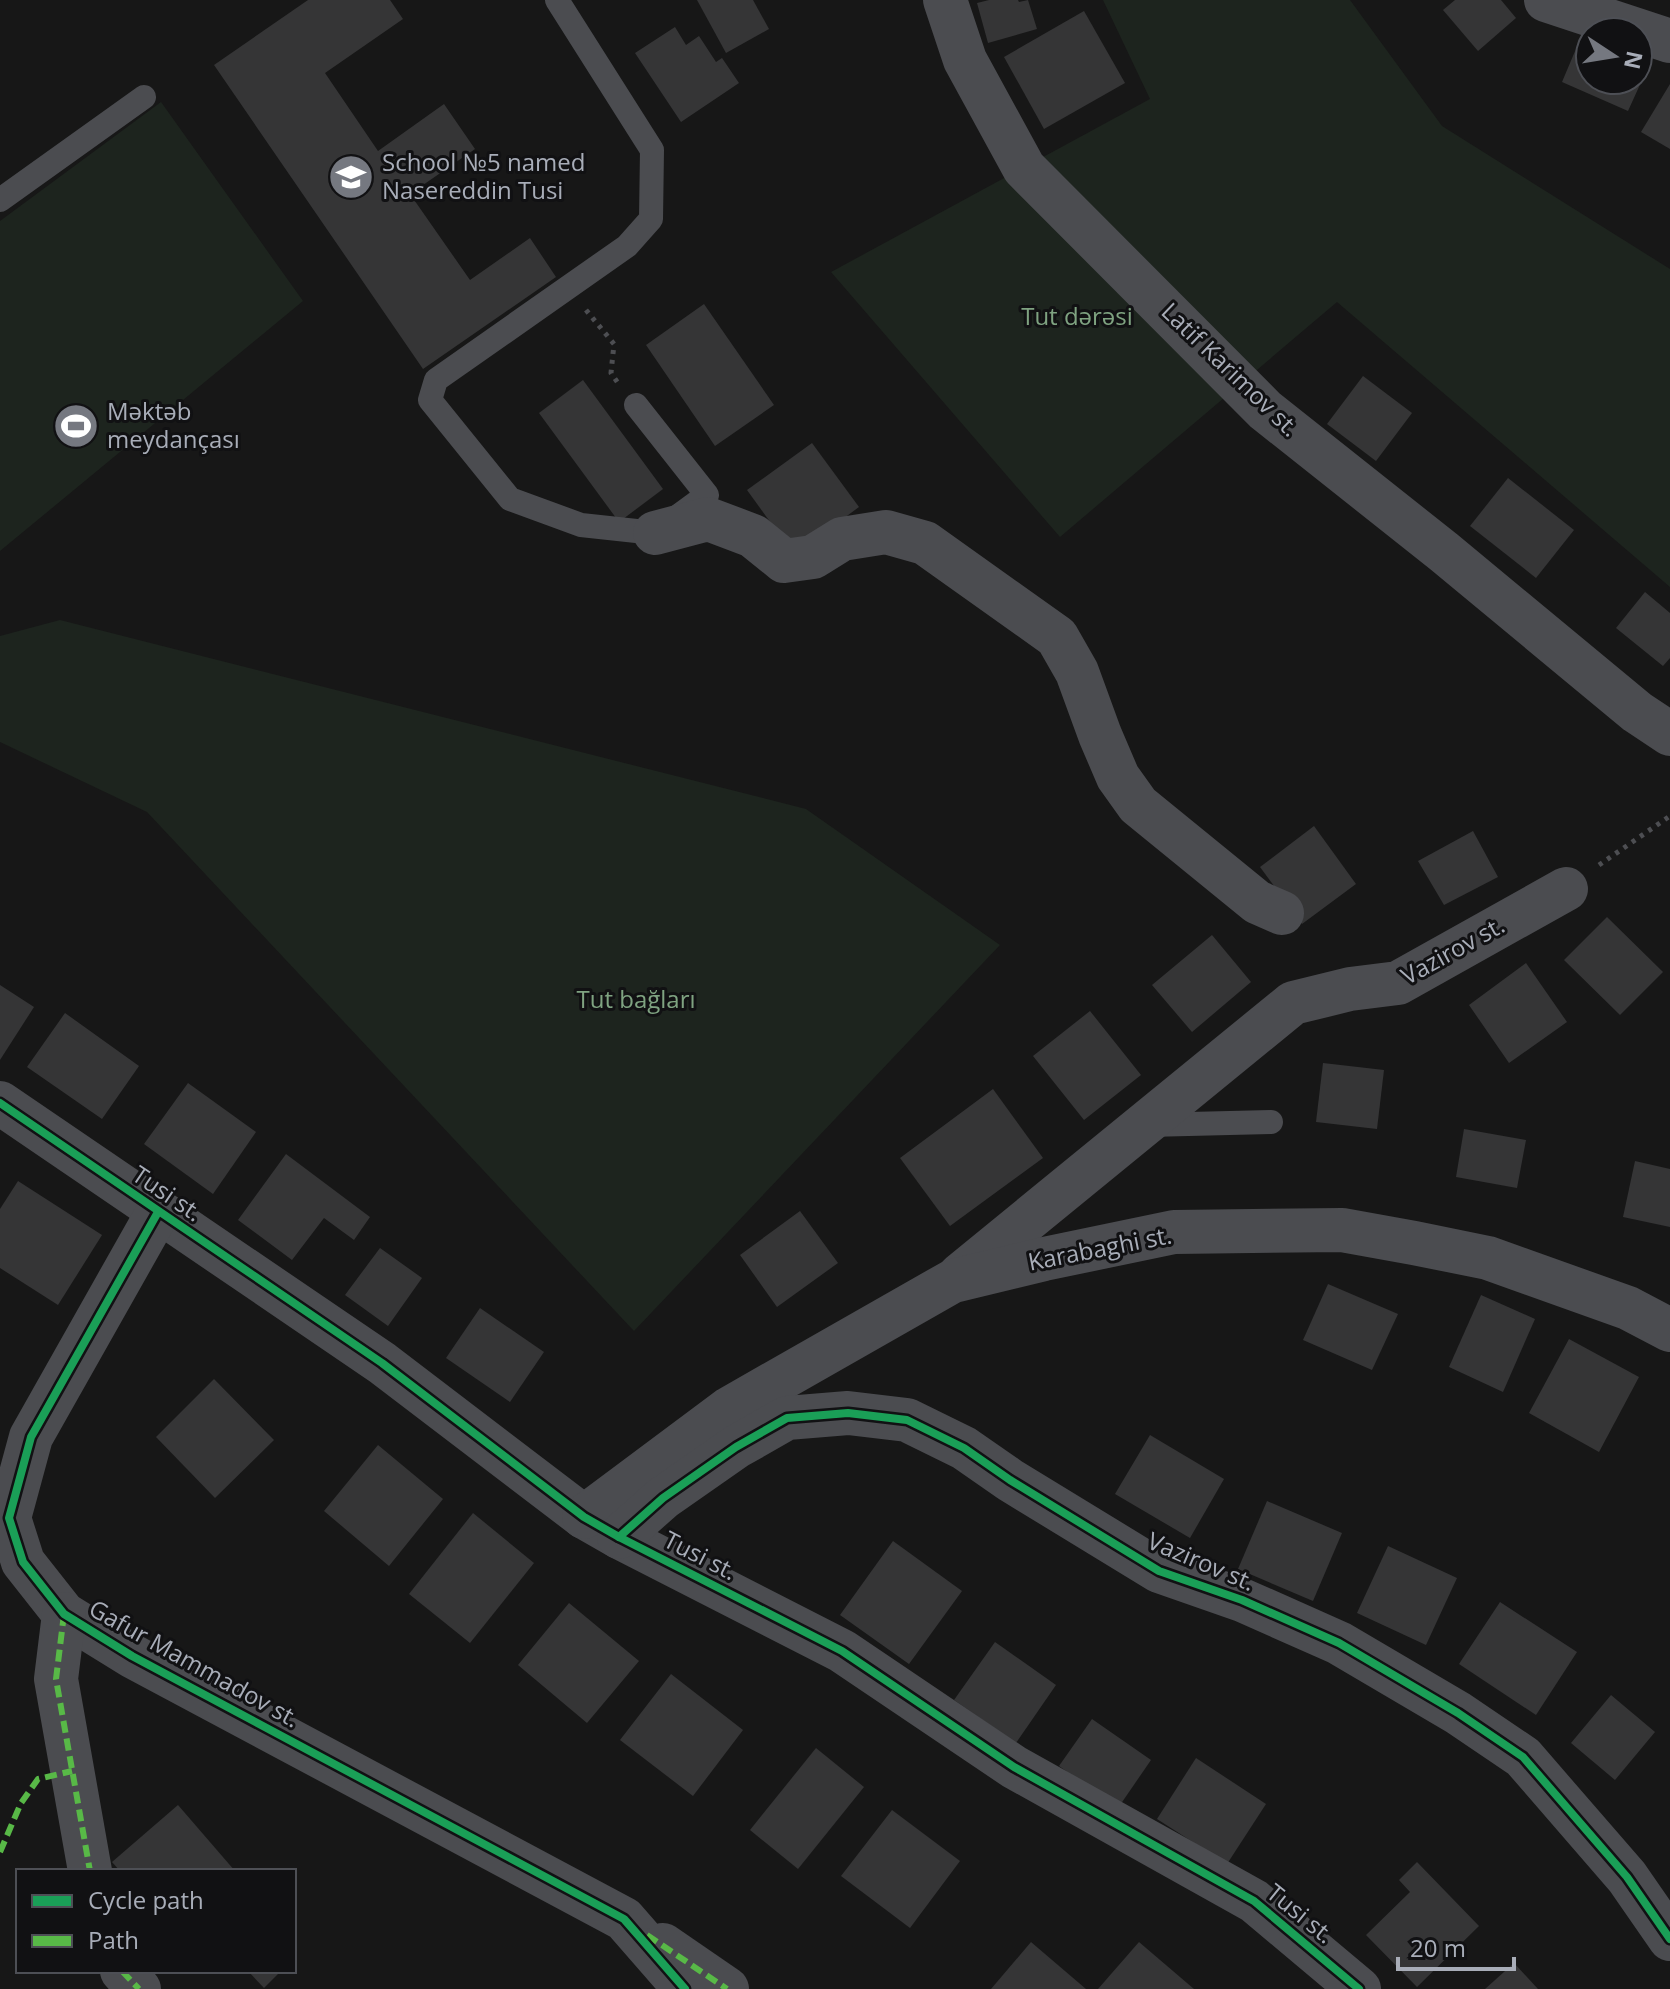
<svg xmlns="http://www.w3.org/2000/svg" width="1670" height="1989" viewBox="0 0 1670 1989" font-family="'Open Sans',sans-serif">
  <rect width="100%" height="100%" fill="#171717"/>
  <!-- green -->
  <g fill="#1d241e">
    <path d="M 1103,0 L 1350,0 L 1442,126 L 1670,269 L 1670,587 L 1337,302 L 1060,537 L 831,272 L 1150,99 Z"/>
    <path d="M 161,102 L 303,301 L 0,551 L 0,221 Z"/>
    <path d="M 60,620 L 806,809 L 1000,945 L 634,1331 L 147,812 L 0,742 L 0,636 Z"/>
  </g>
  <!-- building -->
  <g fill="#353536">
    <path d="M 308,0 L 390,0 L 403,19 L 325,73 L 378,151 L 444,104 L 475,149 L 410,194 L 470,280 L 530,238 L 556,277 L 423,369 L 214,65 Z"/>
    <path d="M 697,0 L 753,0 L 769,29 L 726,53 Z"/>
    <path d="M 989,0 L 1018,0 L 1019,2 L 1028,0 L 1037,29 L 988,43 L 977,3 Z"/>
    <path d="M 1455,0 L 1501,0 L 1516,18 L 1478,51 L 1443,10 Z"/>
    <path d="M 1084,11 L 1125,83 L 1044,129 L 1004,57 Z"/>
    <path d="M 675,27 L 686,45 L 699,36 L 716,62 L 722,58 L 739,83 L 681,122 L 635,53 Z"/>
    <path d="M 1581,37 L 1590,41 L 1590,80 L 1638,80 L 1638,62 L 1648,67 L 1628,111 L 1562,82 Z"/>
    <path d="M 1670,84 L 1670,149 L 1641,132 Z"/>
    <path d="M 704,304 L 774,405 L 715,446 L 646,345 Z"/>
    <path d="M 1363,376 L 1412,413 L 1376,461 L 1327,424 Z"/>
    <path d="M 583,380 L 663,489 L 619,522 L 539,413 Z"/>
    <path d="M 812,443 L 859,507 L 794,555 L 747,490 Z"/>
    <path d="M 1508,478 L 1574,530 L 1536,578 L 1470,526 Z"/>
    <path d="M 1645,592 L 1670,613 L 1670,658 L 1663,666 L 1616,628 Z"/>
    <path d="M 1314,826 L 1356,884 L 1302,924 L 1260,867 Z"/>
    <path d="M 1473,831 L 1498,877 L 1444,905 L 1418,861 Z"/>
    <path d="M 1607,917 L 1663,972 L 1620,1015 L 1564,960 Z"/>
    <path d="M 1212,935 L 1251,982 L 1192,1032 L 1152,985 Z"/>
    <path d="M 1526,963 L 1567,1022 L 1509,1063 L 1469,1005 Z"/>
    <path d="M 0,985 L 34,1007 L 0,1060 Z"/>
    <path d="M 1090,1011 L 1141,1075 L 1084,1120 L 1033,1056 Z"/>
    <path d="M 65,1013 L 139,1066 L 102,1119 L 27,1067 Z"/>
    <path d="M 1323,1063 L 1384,1070 L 1377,1129 L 1316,1122 Z"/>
    <path d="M 188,1083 L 256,1132 L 213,1194 L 144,1144 Z"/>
    <path d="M 993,1089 L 1043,1158 L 950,1226 L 900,1158 Z"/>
    <path d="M 1464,1129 L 1526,1140 L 1517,1188 L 1456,1177 Z"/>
    <path d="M 286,1154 L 370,1217 L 354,1240 L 324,1218 L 292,1260 L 238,1220 Z"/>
    <path d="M 1635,1161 L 1670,1169 L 1670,1227 L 1623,1217 Z"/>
    <path d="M 18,1181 L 102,1235 L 58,1305 L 0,1268 L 0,1209 Z"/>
    <path d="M 800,1211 L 838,1263 L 777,1307 L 740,1255 Z"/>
    <path d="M 380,1248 L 422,1278 L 388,1326 L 345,1295 Z"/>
    <path d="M 1328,1284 L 1398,1314 L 1372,1370 L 1303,1340 Z"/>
    <path d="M 1481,1295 L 1535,1319 L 1503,1392 L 1449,1367 Z"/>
    <path d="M 480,1308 L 544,1352 L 510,1402 L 446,1358 Z"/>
    <path d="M 1569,1339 L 1639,1377 L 1599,1452 L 1529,1413 Z"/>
    <path d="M 214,1379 L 274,1440 L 215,1498 L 156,1437 Z"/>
    <path d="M 1150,1435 L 1224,1479 L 1190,1538 L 1115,1494 Z"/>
    <path d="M 378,1445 L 443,1499 L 389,1566 L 324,1511 Z"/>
    <path d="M 1267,1501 L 1342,1533 L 1313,1601 L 1238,1569 Z"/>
    <path d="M 473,1513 L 534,1563 L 470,1643 L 409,1594 Z"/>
    <path d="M 893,1541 L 962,1591 L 909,1664 L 840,1615 Z"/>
    <path d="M 1388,1546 L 1457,1578 L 1426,1645 L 1357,1613 Z"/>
    <path d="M 1500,1602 L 1577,1652 L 1536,1715 L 1459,1664 Z"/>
    <path d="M 569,1603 L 639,1661 L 587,1723 L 518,1665 Z"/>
    <path d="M 995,1642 L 1056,1685 L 1016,1743 L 954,1700 Z"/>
    <path d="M 671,1674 L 743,1730 L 693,1796 L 620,1740 Z"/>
    <path d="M 1611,1695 L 1655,1732 L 1615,1780 L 1571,1743 Z"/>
    <path d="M 1092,1719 L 1151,1760 L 1118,1808 L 1059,1766 Z"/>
    <path d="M 816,1748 L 864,1787 L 798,1869 L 750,1830 Z"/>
    <path d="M 1196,1758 L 1266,1804 L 1227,1864 L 1157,1819 Z"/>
    <path d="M 178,1805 L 235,1871 L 120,1871 L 112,1862 Z"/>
    <path d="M 892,1810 L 960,1861 L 910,1928 L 841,1876 Z"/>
    <path d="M 1417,1862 L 1479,1926 L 1417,1987 L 1366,1935 L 1410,1892 L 1399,1880 Z"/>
    <path d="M 1031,1942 L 1086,1989 L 991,1989 Z"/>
    <path d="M 1139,1942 L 1194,1989 L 1098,1989 Z"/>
    <path d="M 1514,1963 L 1538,1989 L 1485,1989 Z"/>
    <path d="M 248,1971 L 281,1971 L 264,1988 Z"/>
  </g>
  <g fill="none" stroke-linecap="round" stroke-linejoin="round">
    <!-- path -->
    <g stroke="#4d4e52" stroke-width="5" stroke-dasharray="4 6" stroke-linecap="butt">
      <path d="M 586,310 L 614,344 L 611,373 L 618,383"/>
      <path d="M 1599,865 L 1670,816"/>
    </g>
    <!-- lane -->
    <g stroke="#4b4c50" stroke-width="24">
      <path d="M 557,0 L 652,150 L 651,219 L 627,246 L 436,380 L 430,400 L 510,499 L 581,525 L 655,533 L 707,495 L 636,405"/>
      <path d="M 0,200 L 144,97"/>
      <path d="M 1147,1125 L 1271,1122"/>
    </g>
    <!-- street -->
    <g stroke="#4b4c50" stroke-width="44">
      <path d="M 945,0 L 965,60 L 1024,168 L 1265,410 L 1444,552 L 1637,712 L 1670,734"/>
      <path d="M 1546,0 L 1670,41"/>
      <path d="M 655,533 L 708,519 L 753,536 L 784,561 L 813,557 L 842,539 L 886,532 L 925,543 L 1057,637 L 1077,672 L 1100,735 L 1118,777 L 1138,805 L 1257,902 L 1282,913"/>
      <path d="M 0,1103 L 382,1363 L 584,1517 L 619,1537 L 842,1651 L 1014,1767 L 1254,1901 L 1359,1989"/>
      <path d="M 158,1212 L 31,1437 L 9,1518 L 23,1562 L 64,1614 L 132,1656 L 624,1919 L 685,1989"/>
      <path d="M 960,1275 L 1293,1003 L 1350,989 L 1398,983 L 1566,889"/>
      <path d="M 584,1517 L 730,1408 L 953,1281 L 1044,1259 L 1174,1232 L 1342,1230 L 1414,1243 L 1488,1258 L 1628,1308 L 1670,1330"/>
      <path d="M 619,1537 L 663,1498 L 736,1447 L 787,1418 L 848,1413 L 907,1420 L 964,1448 L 1010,1480 L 1159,1571 L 1242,1600 L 1339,1643 L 1458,1713 L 1523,1757 L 1627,1877 L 1670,1939"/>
      <path d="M 64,1614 L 56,1679 L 90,1871"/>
      <path d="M 663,1945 L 727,1989"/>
      <path d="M 122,1971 L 139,1989"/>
    </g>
    <!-- quiet -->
    <g stroke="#58b947" stroke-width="6" stroke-dasharray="12 6" stroke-linecap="butt">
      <path d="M 64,1614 L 56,1679 L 90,1871"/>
      <path d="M 0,1852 L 21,1803 L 38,1779 L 72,1771"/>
      <path d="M 647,1935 L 727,1989"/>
      <path d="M 122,1971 L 139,1989"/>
    </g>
    <!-- cycleway casing -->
    <g stroke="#111113" stroke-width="13">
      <g id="cycleway">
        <path d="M 0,1103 L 382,1363 L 584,1517 L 619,1537 L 842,1651 L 1014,1767 L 1254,1901 L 1359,1989"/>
        <path d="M 158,1212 L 31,1437 L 9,1518 L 23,1562 L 64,1614 L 132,1656 L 624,1919 L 685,1989"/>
        <path d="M 619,1537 L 663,1498 L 736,1447 L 787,1418 L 848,1413 L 907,1420 L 964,1448 L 1010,1480 L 1159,1571 L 1242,1600 L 1339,1643 L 1458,1713 L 1523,1757 L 1627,1877 L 1670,1939"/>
      </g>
    </g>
    <!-- cycleway -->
    <use href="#cycleway" stroke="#1a9f57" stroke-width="8"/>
  </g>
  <!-- icons -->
  <defs>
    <g id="school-disc" transform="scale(2.3)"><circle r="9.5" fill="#757880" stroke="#111113"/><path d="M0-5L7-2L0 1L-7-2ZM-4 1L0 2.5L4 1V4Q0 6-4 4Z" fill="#fff"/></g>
    <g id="stadium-disc" transform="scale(2.3)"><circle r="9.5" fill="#757880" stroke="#111113"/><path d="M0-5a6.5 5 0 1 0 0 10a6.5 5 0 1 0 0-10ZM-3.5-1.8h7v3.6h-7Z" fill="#fff"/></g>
  </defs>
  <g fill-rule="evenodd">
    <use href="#school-disc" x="351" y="177"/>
    <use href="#stadium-disc" x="76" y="426"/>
  </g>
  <g text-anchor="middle" stroke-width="6" stroke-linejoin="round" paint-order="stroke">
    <!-- poi labels -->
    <g font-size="24" fill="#a8adb8" stroke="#111113" text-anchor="start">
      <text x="382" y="171">School №5 named<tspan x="382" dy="28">Nasereddin Tusi</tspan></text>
      <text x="107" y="420">Məktəb<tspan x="107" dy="28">meydançası</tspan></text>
    </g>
    <!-- park labels -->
    <g font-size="24" fill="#7fa381" stroke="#111113">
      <text x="1077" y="325">Tut dərəsi</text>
      <text x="636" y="1008">Tut bağları</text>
    </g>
    <!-- street labels -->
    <g font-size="24" fill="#a8adb8" stroke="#111113">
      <text transform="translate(1230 370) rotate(44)" y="8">Latif Karimov st.</text>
      <text transform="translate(1453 951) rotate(-29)" y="8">Vazirov st.</text>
      <text transform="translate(167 1194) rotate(34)" y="8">Tusi st.</text>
      <text transform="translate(1100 1249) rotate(-11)" y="8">Karabaghi st.</text>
      <text transform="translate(700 1556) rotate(27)" y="8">Tusi st.</text>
      <text transform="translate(1201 1562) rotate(23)" y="8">Vazirov st.</text>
      <text transform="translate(194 1664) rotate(29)" y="8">Gafur Mammadov st.</text>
      <text transform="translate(1300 1914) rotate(39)" y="8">Tusi st.</text>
    </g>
  </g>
  <!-- legend -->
  <rect x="16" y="1869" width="280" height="104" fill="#111113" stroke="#4d4f55" stroke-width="2"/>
  <rect x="32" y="1895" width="40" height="12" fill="#1a9f57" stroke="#4d4f55" stroke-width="2"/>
  <text x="88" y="1909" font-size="24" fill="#a8adb8">Cycle path</text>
  <rect x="32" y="1935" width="40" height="12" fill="#58b947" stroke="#4d4f55" stroke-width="2"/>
  <text x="88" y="1949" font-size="24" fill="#a8adb8">Path</text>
  <!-- north arrow -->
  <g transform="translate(1614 56) rotate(102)"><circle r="38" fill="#111113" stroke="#4d4f55" stroke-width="2"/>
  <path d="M0-6L14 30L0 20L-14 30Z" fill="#757880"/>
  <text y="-12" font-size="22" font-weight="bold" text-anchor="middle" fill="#a8adb8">N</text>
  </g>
  <!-- scale -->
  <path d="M1398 1957v12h116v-12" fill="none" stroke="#a8adb8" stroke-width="4"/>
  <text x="1410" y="1957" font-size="24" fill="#a8adb8" stroke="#111113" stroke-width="6" paint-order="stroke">20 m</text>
</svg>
